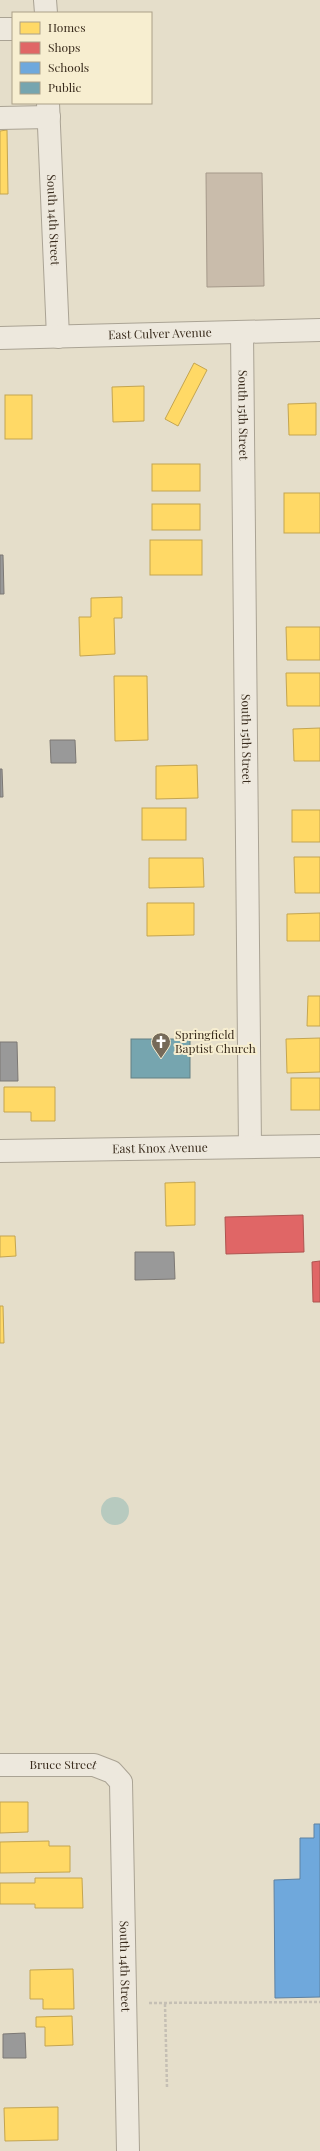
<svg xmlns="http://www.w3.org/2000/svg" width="320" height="2151" viewBox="0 0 320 2151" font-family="'Playfair Display',serif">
  <rect width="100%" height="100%" fill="#e5deca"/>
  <!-- water -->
  <circle fill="#b7cabf" cx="115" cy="1511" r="14"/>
  <!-- homes -->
  <g fill="#ffd966" stroke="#c4a550">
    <path d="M 7,130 L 8,194 L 0,194 L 0,131 Z"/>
    <path d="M 194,363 L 207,370 L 178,426 L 165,419 Z"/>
    <path d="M 144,386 L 144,421 L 113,422 L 112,387 Z"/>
    <rect x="5" y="395" width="27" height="44"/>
    <path d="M 316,403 L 316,435 L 289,435 L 288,404 Z"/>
    <rect x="152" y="464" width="48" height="27"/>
    <rect x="284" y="493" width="36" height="40"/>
    <rect x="152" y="504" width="48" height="26"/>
    <rect x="150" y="540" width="52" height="35"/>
    <path d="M 122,597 L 122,618 L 114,618 L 115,654 L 80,656 L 79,617 L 91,617 L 91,598 Z"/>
    <path d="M 286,627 L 320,627 L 320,660 L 287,660 Z"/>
    <path d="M 286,673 L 320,673 L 320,706 L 287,706 Z"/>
    <path d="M 114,676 L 147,676 L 148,740 L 115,741 Z"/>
    <path d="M 320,728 L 320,761 L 294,761 L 293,729 Z"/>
    <path d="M 197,765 L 198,798 L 156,799 L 156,766 Z"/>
    <rect x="142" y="808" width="44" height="32"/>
    <rect x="292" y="810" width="28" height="32"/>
    <path d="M 294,857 L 320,857 L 320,893 L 295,893 Z"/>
    <path d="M 149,858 L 203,858 L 204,887 L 149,888 Z"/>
    <path d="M 147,903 L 194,903 L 194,935 L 147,936 Z"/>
    <path d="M 320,913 L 320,941 L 287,941 L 287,914 Z"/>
    <path d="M 308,996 L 320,996 L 320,1026 L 307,1026 Z"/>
    <path d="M 320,1038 L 320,1072 L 287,1073 L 286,1039 Z"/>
    <rect x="291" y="1078" width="29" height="32"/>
    <path d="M 4,1087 L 55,1087 L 55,1121 L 31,1121 L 31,1112 L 4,1112 Z"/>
    <path d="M 195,1182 L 195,1225 L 166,1226 L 165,1183 Z"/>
    <path d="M 0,1236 L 15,1236 L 16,1256 L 0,1257 Z"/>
    <path d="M 0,1306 L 3,1306 L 4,1343 L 0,1343 Z"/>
    <path d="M 0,1802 L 28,1802 L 28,1832 L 0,1833 Z"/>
    <path d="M 49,1841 L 49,1846 L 70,1846 L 70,1872 L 0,1873 L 0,1842 Z"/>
    <path d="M 35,1878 L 82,1878 L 83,1908 L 35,1908 L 35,1904 L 0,1904 L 0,1883 L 35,1883 Z"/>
    <path d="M 73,1969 L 74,2009 L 43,2009 L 43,1999 L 30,1999 L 30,1970 Z"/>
    <path d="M 72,2016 L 73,2045 L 45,2046 L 45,2027 L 36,2027 L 36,2017 Z"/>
    <path d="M 58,2107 L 58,2140 L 5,2141 L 4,2108 Z"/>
  </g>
  <!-- shops -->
  <g fill="#e06666" stroke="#ae5450">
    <path d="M 303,1215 L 304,1252 L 226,1254 L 225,1217 Z"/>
    <path d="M 320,1261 L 320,1302 L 313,1302 L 312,1262 Z"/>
  </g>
  <!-- schools -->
  <path fill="#6fa8dc" stroke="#5f82a2" d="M 314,1824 L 320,1824 L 320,1997 L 275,1998 L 274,1880 L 300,1879 L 300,1838 L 314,1838 Z"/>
  <!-- public -->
  <rect fill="#76a5af" stroke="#648083" x="131" y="1039" width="59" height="39"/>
  <!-- industry -->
  <g fill="#999" stroke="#7c7874">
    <path d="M 0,555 L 3,555 L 4,594 L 0,594 Z"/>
    <path d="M 50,740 L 75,740 L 76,763 L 51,763 Z"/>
    <path d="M 0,769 L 2,769 L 3,797 L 0,797 Z"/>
    <path d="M 0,1042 L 17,1042 L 18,1081 L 0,1081 Z"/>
    <path d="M 135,1252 L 174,1252 L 175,1279 L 135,1280 Z"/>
    <path d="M 25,2033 L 26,2058 L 3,2058 L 3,2034 Z"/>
  </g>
  <!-- building -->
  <path fill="#c9bcab" stroke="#a5998a" d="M 206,173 L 262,173 L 264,286 L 207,287 Z"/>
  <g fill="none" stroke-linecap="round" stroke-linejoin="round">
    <!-- street casing -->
    <g stroke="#aaa394" stroke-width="24">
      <g id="street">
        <path d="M 45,0 L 46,13"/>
        <path d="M 0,29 L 13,29"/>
        <path id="s1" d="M 48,103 L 58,337"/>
        <path d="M 0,118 L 49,117"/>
        <path id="s2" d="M 242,332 L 250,1147"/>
        <path id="s3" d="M 0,338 L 320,330"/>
        <path id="s4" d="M 0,1151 L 320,1146"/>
        <path id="s5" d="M 0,1765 L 94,1765 L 112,1772 L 121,1782 L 128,2151"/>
      </g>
    </g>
    <!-- path -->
    <g stroke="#c5bfb4" stroke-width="2.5" stroke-dasharray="3 2" stroke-linecap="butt">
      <path d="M 149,2003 L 320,2002"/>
      <path d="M 165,2004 L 167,2087"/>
    </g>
    <!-- street -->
    <use href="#street" stroke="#ede8dd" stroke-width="22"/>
  </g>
  <!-- icons -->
  <defs>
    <g id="church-pin" transform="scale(1)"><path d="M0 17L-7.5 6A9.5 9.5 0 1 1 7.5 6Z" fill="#756a59" stroke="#f7eed0"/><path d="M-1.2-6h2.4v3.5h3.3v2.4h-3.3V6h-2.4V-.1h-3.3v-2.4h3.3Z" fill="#fff"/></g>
  </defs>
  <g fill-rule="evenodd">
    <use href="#church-pin" x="161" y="1042"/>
  </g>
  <g text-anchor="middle" stroke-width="4" stroke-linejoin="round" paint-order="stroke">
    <!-- street labels -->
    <g font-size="12" fill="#392b1c" stroke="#f7eed0">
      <text dy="4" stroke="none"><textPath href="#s1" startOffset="117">South 14th Street</textPath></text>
      <text dy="4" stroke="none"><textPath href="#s3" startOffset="160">East Culver Avenue</textPath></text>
      <text dy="4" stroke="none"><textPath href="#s2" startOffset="83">South 15th Street</textPath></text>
      <text dy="4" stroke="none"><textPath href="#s2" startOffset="407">South 15th Street</textPath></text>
      <text dy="4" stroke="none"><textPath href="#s4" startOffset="160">East Knox Avenue</textPath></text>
      <text dy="4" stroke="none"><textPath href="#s5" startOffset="63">Bruce Street</textPath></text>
      <text dy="4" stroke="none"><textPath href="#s5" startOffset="311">South 14th Street</textPath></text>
    </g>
    <!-- poi labels -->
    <g font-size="12" fill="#392b1c" stroke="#f7eed0" text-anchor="start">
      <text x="175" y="1039">Springfield<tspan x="175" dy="14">Baptist Church</tspan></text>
    </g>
  </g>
  <!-- legend -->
  <rect x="12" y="12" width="140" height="92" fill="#f7eed0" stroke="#aba088"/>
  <rect x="20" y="22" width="20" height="12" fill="#ffd966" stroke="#aba088"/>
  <text x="48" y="32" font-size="12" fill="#392b1c">Homes</text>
  <rect x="20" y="42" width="20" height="12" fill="#e06666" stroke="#aba088"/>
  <text x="48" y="52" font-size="12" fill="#392b1c">Shops</text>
  <rect x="20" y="62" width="20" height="12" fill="#6fa8dc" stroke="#aba088"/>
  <text x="48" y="72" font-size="12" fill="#392b1c">Schools</text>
  <rect x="20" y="82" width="20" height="12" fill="#76a5af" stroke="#aba088"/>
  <text x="48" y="92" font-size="12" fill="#392b1c">Public</text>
</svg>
